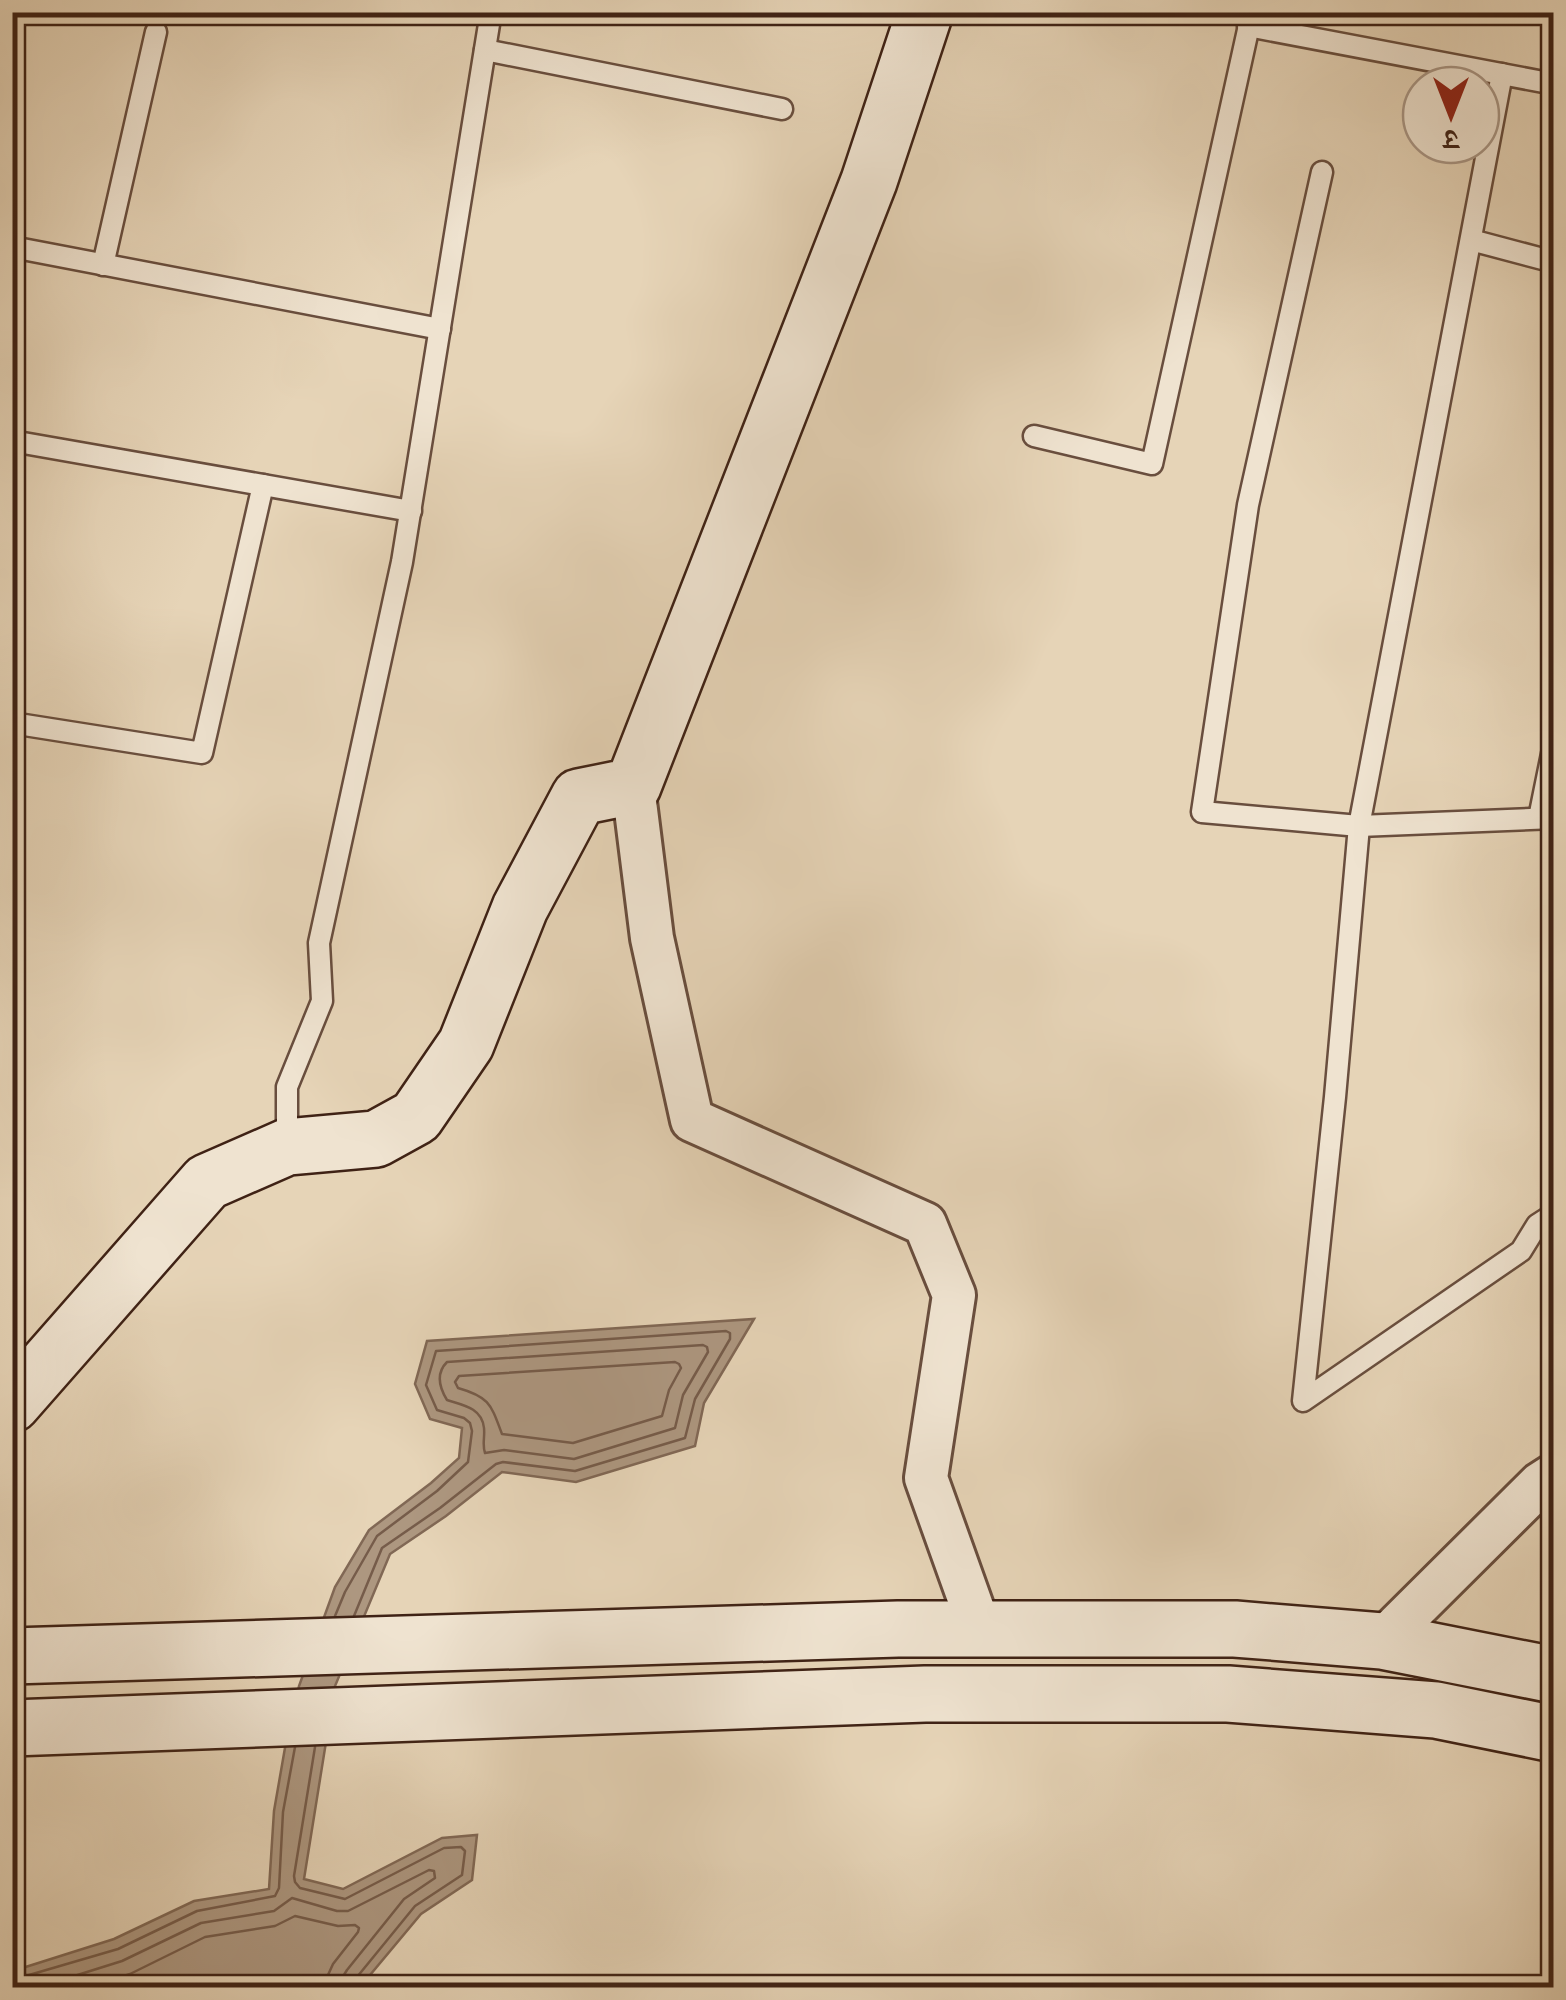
<svg xmlns="http://www.w3.org/2000/svg" width="1566" height="2000" viewBox="0 0 1566 2000" font-family="'Libre Caslon Text','Noto Serif Devanagari',serif">
  <rect width="100%" height="100%" fill="#e6d4b7"/>
  <filter id="stains"><feTurbulence type="fractalNoise" baseFrequency=".002" numOctaves="4"/><feColorMatrix values="0 0 0 0 .2 0 0 0 0 .09 0 0 0 0 .02 0 0 0 .5 -.17"/></filter>
  <radialGradient id="worn" r=".72"><stop offset=".6" stop-color="#630" stop-opacity="0"/><stop offset="1" stop-color="#630" stop-opacity=".3"/></radialGradient>
  <!-- water -->
  <path fill="#ad9780" stroke="#816855" stroke-width="2.5" d="M 754,1319 L 704,1403 L 695,1446 L 576,1482 L 502,1472 L 446,1516 L 390,1554 L 335,1686 L 304,1879 L 343,1889 L 442,1838 L 477,1835 L 472,1880 L 421,1914 L 360,1987 L 13,1988 L 13,1971 L 114,1939 L 194,1901 L 269,1889 L 274,1811 L 286,1742 L 299,1686 L 335,1587 L 369,1530 L 431,1483 L 459,1458 L 462,1428 L 430,1419 L 415,1384 L 427,1341 Z"/>
  <g fill="none" stroke-linecap="round" stroke-linejoin="round">
    <!-- shore -->
    <g stroke="#765c4a" stroke-width="2.5">
      <path d="M 703,1345 L 707,1347 L 708,1352 L 683,1395 L 675,1428 L 574,1459 L 504,1450 L 485,1453 C 482,1444 485,1438 484,1428 C 482,1408 463,1405 447,1400 C 439,1387 436,1373 447,1362 Z"/>
      <path d="M 675,1362 L 679,1364 L 681,1368 L 669,1390 L 662,1416 L 573,1443 L 502,1434 C 491,1405 490,1397 458,1388 L 455,1382 L 459,1376 Z"/>
      <path d="M 335,1616 L 345,1592 L 377,1536 L 437,1491 L 468,1462 L 472,1431 L 470,1423 L 464,1418 L 437,1410 L 426,1385 L 436,1351 L 726,1331 L 730,1333 L 730,1339 L 695,1399 L 685,1438 L 575,1471 L 503,1462 L 496,1464 L 440,1508 L 382,1548 L 354,1616"/>
      <path d="M 315,1747 L 294,1876 L 295,1882 L 300,1888 L 345,1899 L 444,1848 L 461,1847 L 465,1851 L 462,1875 L 415,1906 L 357,1977 L 354,1988"/>
      <path d="M 12,1980 L 118,1949 L 197,1911 L 275,1896 L 279,1888 L 283,1812 L 295,1747"/>
      <path d="M 36,1988 L 122,1961 L 201,1923 L 274,1911 L 292,1898 L 337,1911 L 348,1911 L 429,1870 L 434,1871 L 435,1878 L 404,1899 L 347,1970 L 342,1978 L 342,1988"/>
      <path d="M 86,1988 L 130,1974 L 205,1937 L 275,1926 L 295,1916 L 338,1926 L 355,1925 L 359,1928 L 358,1932 L 333,1964 L 328,1975 L 327,1988"/>
    </g>
    <!-- lane casing -->
    <g stroke="#694e3e" stroke-width="25">
      <g id="lane">
        <path d="M 1248,26 L 1554,84"/>
        <path d="M 485,50 L 782,109"/>
        <path d="M 1502,74 L 1359,826 L 1335,1097 L 1303,1401 L 1521,1251 L 1537,1225 L 1554,1214"/>
        <path d="M 1322,172 L 1248,505 L 1202,812 L 1359,826 L 1554,818"/>
        <path d="M 1471,240 L 1554,262"/>
        <path d="M 12,247 L 440,329"/>
        <path d="M 103,265 L 156,32"/>
        <path d="M 1034,436 L 1152,464 L 1252,12"/>
        <path d="M 12,441 L 411,511"/>
        <path d="M 12,723 L 202,753 L 263,485"/>
        <path d="M 1539,818 L 1554,744"/>
        <path d="M 287,1147 L 287,1087 L 322,1001 L 319,943 L 402,562 L 491,12"/>
      </g>
    </g>
    <!-- street casing -->
    <g stroke="#694e3e" stroke-width="48">
      <g id="street">
        <path d="M 633,786 L 652,938 L 692,1120 L 925,1224 L 954,1295 L 926,1478 L 976,1618 L 975,1623 L 1010,1623"/>
        <path d="M 1382,1641 L 1540,1484 L 1554,1475"/>
      </g>
    </g>
    <!-- secondary casing -->
    <g stroke="#3f2215" stroke-width="60">
      <g id="secondary">
        <path d="M 12,1404 L 207,1182 L 287,1147 L 376,1139 L 416,1117 L 466,1044 L 520,908 L 579,797 L 633,786 L 869,181 L 925,12"/>
        <path d="M 12,1656 L 898,1629 L 1235,1629 L 1382,1641 L 1554,1675"/>
        <path d="M 12,1728 L 925,1694 L 1228,1694 L 1436,1710 L 1554,1734"/>
      </g>
    </g>
    <!-- lane -->
    <use href="#lane" stroke="#efe3d0" stroke-width="20"/>
    <!-- street -->
    <use href="#street" stroke="#efe3d0" stroke-width="42"/>
    <!-- secondary -->
    <use href="#secondary" stroke="#efe3d0" stroke-width="55"/>
  </g>
  <!-- margin -->
  <rect width="1566" height="2000" fill="none" stroke="#e6d4b7" stroke-width="50"/>
  <rect x="15" y="15" width="1536" height="1970" fill="none" stroke="#3f2215" stroke-width="5"/>
  <rect x="25" y="25" width="1516" height="1950" fill="none" stroke="#3f2215" stroke-width="2.5"/>
  <!-- north arrow -->
  <g transform="translate(1451 115) rotate(180)"><circle r="48" fill="#efe3d0" stroke="#a99685" stroke-width="2.5"/>
  <path d="M0-8L18 38L0 25L-18 38Z" fill="#8f2418"/>
  <text y="-15" font-size="28" font-weight="bold" text-anchor="middle" fill="#3f2215">उ</text>
  </g>
  <rect width="100%" height="100%" filter="url(#stains)"/>
  <rect width="100%" height="100%" fill="url(#worn)"/>
</svg>
